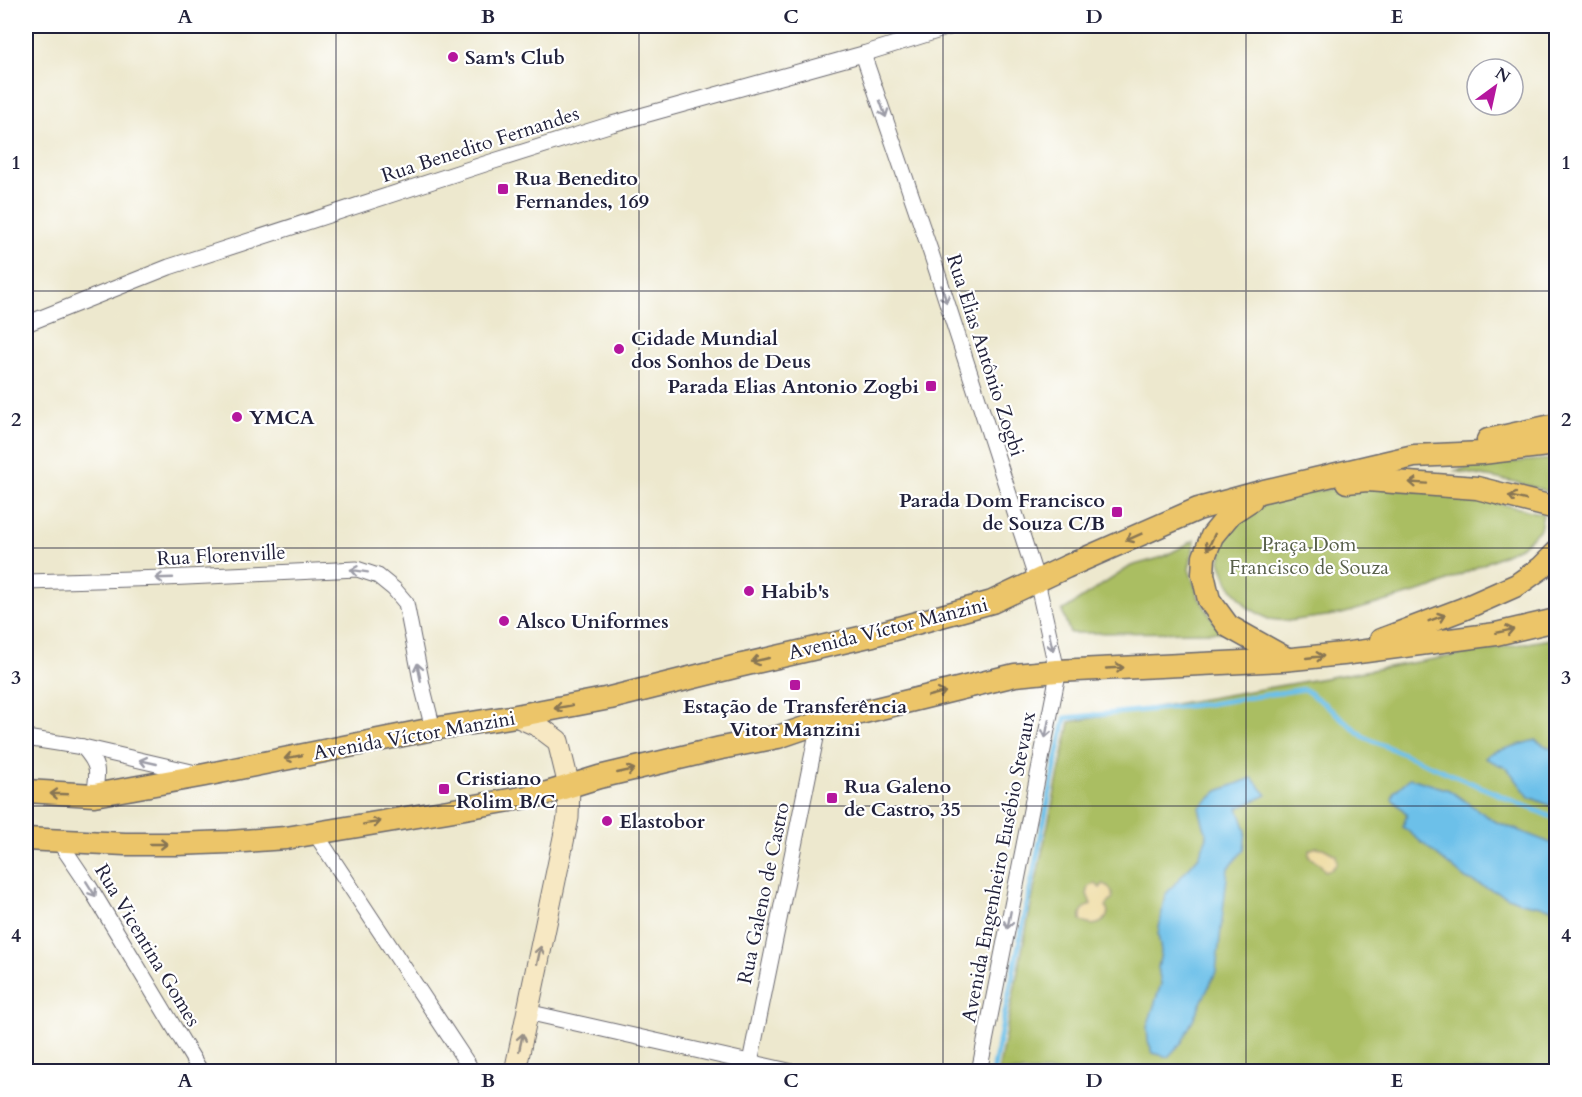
<svg xmlns="http://www.w3.org/2000/svg" width="1582" height="1097" viewBox="0 0 1582 1097" font-family="Cardo,serif">
  <rect width="100%" height="100%" fill="#fff"/>
  <filter id="ink" filterUnits="userSpaceOnUse"><feTurbulence type="fractalNoise" baseFrequency=".0167" numOctaves="2"/><feDisplacementMap in="SourceGraphic" scale="12" xChannelSelector="R" yChannelSelector="G"/><feConvolveMatrix kernelMatrix="1 2 1 2 8 2 1 2 1" color-interpolation-filters="sRGB"/></filter>
  <filter id="wash" filterUnits="userSpaceOnUse"><feTurbulence type="fractalNoise" baseFrequency=".008" numOctaves="4" result="noise"/><feDisplacementMap in="SourceGraphic" scale="24" xChannelSelector="R" yChannelSelector="G"/><feGaussianBlur stdDeviation="1.35" result="paint"/><feColorMatrix in="noise" values="0 0 0 0 0 0 0 0 0 0 0 0 0 0 0 0 0 1.4 0 .05"/><feComposite in="paint" operator="in"/></filter>
  <g filter="url(#wash)">
    <rect width="100%" height="100%" fill="#ede8ce"/>
    <!-- green -->
    <g fill="#aabe62" stroke="#66704e" stroke-width="1.5">
      <path d="M 1556,459 L 1556,494 L 1516,482 L 1454,471 L 1483,464 Z"/>
      <path d="M 1363,486 L 1466,495 L 1543,514 L 1540,529 L 1522,546 L 1432,588 L 1342,614 L 1288,621 L 1268,619 L 1247,607 L 1228,583 L 1220,561 L 1225,537 L 1244,516 L 1272,500 L 1301,492 Z"/>
      <path d="M 1195,540 L 1189,569 L 1199,598 L 1221,632 L 1070,633 L 1062,611 L 1131,566 L 1163,557 Z"/>
      <path d="M 1556,638 L 1556,1071 L 998,1072 L 1034,890 L 1070,722 Z"/>
    </g>
    <!-- sand -->
    <g fill="#eeda9e" stroke="#887e6c" stroke-width="1.5">
      <path d="M 1316,847 L 1323,848 L 1336,855 L 1337,863 L 1332,869 L 1325,871 L 1319,863 L 1309,857 L 1309,850 Z"/>
      <path d="M 1095,883 L 1100,888 L 1103,884 C 1109,885 1114,893 1112,900 C 1111,900 1107,905 1106,906 C 1114,921 1092,931 1081,920 C 1080,910 1083,909 1091,904 L 1087,894 L 1089,887 Z"/>
    </g>
    <!-- water -->
    <g fill="#6cc0e9" stroke="#477192" stroke-width="1.5">
      <path d="M 1535,740 L 1555,751 L 1556,754 L 1556,808 L 1529,797 L 1508,769 L 1485,758 L 1491,753 Z"/>
      <path d="M 1252,778 L 1267,795 L 1238,808 L 1246,830 L 1244,850 L 1228,868 L 1216,972 L 1182,1042 L 1168,1057 L 1153,1053 L 1148,1041 L 1147,1027 L 1161,984 L 1158,968 L 1161,952 L 1158,934 L 1163,905 L 1165,895 L 1199,856 L 1207,837 L 1199,808 L 1218,791 Z"/>
      <path d="M 1410,778 L 1449,790 L 1494,821 L 1556,845 L 1556,909 L 1520,902 L 1466,879 L 1403,827 L 1407,814 L 1392,799 L 1394,792 Z"/>
    </g>
    <g fill="none" stroke-linecap="round" stroke-linejoin="round">
      <!-- stream -->
      <path stroke="#6cc0e9" stroke-width="5" d="M 993,1072 L 1065,718 L 1208,704 L 1304,689 L 1326,705 L 1364,737 L 1556,819"/>
    </g>
  </g>
  <g filter="url(#ink)">
    <g fill="none" stroke-linecap="round" stroke-linejoin="round">
      <!-- street casing -->
      <g stroke="#69676e" stroke-width="17">
        <g id="street">
          <path d="M 863,54 L 931,253 L 1037,581 L 1057,671 L 1057,679 L 979,1072"/>
          <path d="M 26,324 L 169,267 L 491,162 L 612,124 L 863,54 L 953,26"/>
          <path d="M 26,582 L 165,578 L 357,569 L 378,576 L 394,589 L 406,603 L 422,685 L 433,729"/>
          <path d="M 26,738 L 83,747 L 196,773"/>
          <path d="M 83,747 C 100,766 98,772 94,795"/>
          <path d="M 315,833 L 473,1072"/>
          <path d="M 58,840 L 89,886 L 201,1072"/>
          <path d="M 527,1012 L 793,1072"/>
          <path d="M 748,1072 L 819,723"/>
        </g>
      </g>
      <!-- secondary casing -->
      <g stroke="#69676e" stroke-width="23">
        <path id="secondary" d="M 515,1072 L 568,818 L 569,786 L 558,741 L 538,726 L 516,716"/>
      </g>
      <!-- primary casing -->
      <g stroke="#69676e" stroke-width="25">
        <g id="primary">
          <path d="M 1488,440 L 1556,425"/>
          <path d="M 1347,482 L 1367,480 L 1477,488 L 1556,508"/>
          <path d="M 1251,500 L 1231,513 L 1212,536 L 1204,557 L 1203,574 L 1209,600 L 1228,626 L 1287,659"/>
          <path d="M 1381,640 L 1463,609 L 1517,585 L 1541,568 L 1556,553"/>
          <path d="M 26,791 L 94,795 L 205,775 L 433,729 L 516,716 L 610,698 L 738,666 L 873,635 L 992,602 L 1066,567 L 1198,509 L 1264,491 L 1414,456 L 1482,453 L 1556,444"/>
          <path d="M 26,839 L 125,844 L 176,844 L 229,842 L 286,838 L 448,811 L 544,794 L 599,777 L 721,748 L 778,737 L 819,723 L 1015,675 L 1057,671 L 1282,660 L 1343,654 L 1496,634 L 1556,620"/>
        </g>
      </g>
      <!-- street -->
      <use href="#street" stroke="#fff" stroke-width="15"/>
      <!-- secondary -->
      <use href="#secondary" stroke="#f7e8c3" stroke-width="21"/>
      <!-- primary -->
      <use href="#primary" stroke="#ecc569" stroke-width="22"/>
    </g>
    <!-- one-way arrows -->
    <defs><path id="oneway-shaft" d="M-6 0H5M1.5-3L5.5 0L1.5 3" fill="none" stroke-width="1.6" stroke-linecap="round" stroke-linejoin="round" transform="scale(1.5)"/></defs>
    <g stroke="#9c9ca7">
      <use href="#oneway-shaft" transform="translate(883 109) rotate(70)"/>
      <use href="#oneway-shaft" transform="translate(944 294) rotate(73)"/>
      <use href="#oneway-shaft" transform="translate(359 571) rotate(-171)"/>
      <use href="#oneway-shaft" transform="translate(164 578) rotate(178)"/>
      <use href="#oneway-shaft" transform="translate(1051 642) rotate(77)"/>
      <use href="#oneway-shaft" transform="translate(419 672) rotate(-101)"/>
      <use href="#oneway-shaft" transform="translate(1047 729) rotate(101)"/>
      <use href="#oneway-shaft" transform="translate(148 762) rotate(-167)"/>
      <use href="#oneway-shaft" transform="translate(91 889) rotate(58)"/>
      <use href="#oneway-shaft" transform="translate(1009 920) rotate(101)"/>
    </g>
    <g stroke="#877452">
      <use href="#oneway-shaft" transform="translate(1418 483) rotate(-176)"/>
      <use href="#oneway-shaft" transform="translate(1517 498) rotate(-166)"/>
      <use href="#oneway-shaft" transform="translate(1134 537) rotate(156)"/>
      <use href="#oneway-shaft" transform="translate(1211 542) rotate(115)"/>
      <use href="#oneway-shaft" transform="translate(1437 618) rotate(-21)"/>
      <use href="#oneway-shaft" transform="translate(1505 631) rotate(-12)"/>
      <use href="#oneway-shaft" transform="translate(1315 657) rotate(-6)"/>
      <use href="#oneway-shaft" transform="translate(760 660) rotate(167)"/>
      <use href="#oneway-shaft" transform="translate(1115 668) rotate(-3)"/>
      <use href="#oneway-shaft" transform="translate(937 694) rotate(-14)"/>
      <use href="#oneway-shaft" transform="translate(563 707) rotate(170)"/>
      <use href="#oneway-shaft" transform="translate(293 757) rotate(169)"/>
      <use href="#oneway-shaft" transform="translate(626 771) rotate(-13)"/>
      <use href="#oneway-shaft" transform="translate(59 794) rotate(-178)"/>
      <use href="#oneway-shaft" transform="translate(372 823) rotate(-9)"/>
      <use href="#oneway-shaft" transform="translate(159 844)"/>
    </g>
    <g stroke="#978f86">
      <use href="#oneway-shaft" transform="translate(539 955) rotate(-78)"/>
      <use href="#oneway-shaft" transform="translate(521 1042) rotate(-78)"/>
    </g>
  </g>
  <!-- grid -->
  <path fill="none" stroke="#22223b" stroke-width="1.5" stroke-opacity="0.55" d="M 336,26 L 336,1072M 639,26 L 639,1072M 943,26 L 943,1072M 1246,26 L 1246,1072M 26,291 L 1556,291M 26,548 L 1556,548M 26,806 L 1556,806"/>
  <!-- markers -->
  <g fill="#b5179e" stroke="#fff" stroke-width="2">
    <circle cx="453" cy="57" r="6"/>
    <rect x="497" y="183" width="12" height="12" rx="3"/>
    <circle cx="619" cy="349" r="6"/>
    <rect x="925" y="380" width="12" height="12" rx="3"/>
    <circle cx="237" cy="417" r="6"/>
    <rect x="1111" y="506" width="12" height="12" rx="3"/>
    <circle cx="749" cy="591" r="6"/>
    <circle cx="504" cy="621" r="6"/>
    <rect x="789" y="679" width="12" height="12" rx="3"/>
    <rect x="438" y="783" width="12" height="12" rx="3"/>
    <rect x="826" y="792" width="12" height="12" rx="3"/>
    <circle cx="607" cy="821" r="6"/>
  </g>
  <g text-anchor="middle" stroke-width="4.5" stroke-linejoin="round" paint-order="stroke">
    <!-- poi labels -->
    <g font-size="20" font-weight="bold" fill="#22223b" stroke="#fff" text-anchor="start">
      <text x="465" y="64">Sam's Club</text>
      <text x="515" y="185">Rua Benedito<tspan x="515" dy="23">Fernandes, 169</tspan></text>
      <text x="631" y="345">Cidade Mundial<tspan x="631" dy="23">dos Sonhos de Deus</tspan></text>
      <text x="919" y="393" text-anchor="end">Parada Elias Antonio Zogbi</text>
      <text x="249" y="424">YMCA</text>
      <text x="1105" y="507" text-anchor="end">Parada Dom Francisco<tspan x="1105" dy="23">de Souza C/B</tspan></text>
      <text x="761" y="598">Habib's</text>
      <text x="516" y="628">Alsco Uniformes</text>
      <text x="795" y="713" text-anchor="middle">Estação de Transferência<tspan x="795" dy="23">Vitor Manzini</tspan></text>
      <text x="456" y="785">Cristiano<tspan x="456" dy="23">Rolim B/C</tspan></text>
      <text x="844" y="793">Rua Galeno<tspan x="844" dy="23">de Castro, 35</tspan></text>
      <text x="619" y="828">Elastobor</text>
    </g>
    <!-- street labels -->
    <g font-size="20" fill="#22223b" stroke="#fff">
      <text transform="translate(480 144) rotate(-18)" y="7">Rua Benedito Fernandes</text>
      <text transform="translate(986 355) rotate(72)" y="7">Rua Elias Antônio Zogbi</text>
      <text transform="translate(221 555) rotate(-3)" y="7">Rua Florenville</text>
      <text transform="translate(888 628) rotate(-14)" y="7">Avenida Víctor Manzini</text>
      <text transform="translate(414 735) rotate(-10)" y="7">Avenida Víctor Manzini</text>
      <text transform="translate(998 867) rotate(-79)" y="7">Avenida Engenheiro Eusébio Stevaux</text>
      <text transform="translate(763 893) rotate(-78)" y="7">Rua Galeno de Castro</text>
      <text transform="translate(148 945) rotate(59)" y="7">Rua Vicentina Gomes</text>
    </g>
    <!-- park labels -->
    <g font-size="20" fill="#58604b" stroke="#fff">
      <text x="1309" y="551">Praça Dom<tspan x="1309" dy="23">Francisco de Souza</tspan></text>
    </g>
  </g>
  <!-- margin -->
  <rect width="1582" height="1097" fill="none" stroke="#fff" stroke-width="66"/>
  <!-- north arrow -->
  <g transform="translate(1495 87) rotate(33)"><circle r="28" fill="#ffffff" stroke="#a7a7b1" stroke-width="1.5"/>
  <path d="M0-4.5L10 22L0 15L-10 22Z" fill="#b5179e"/>
  <text y="-9" font-size="16" font-weight="bold" text-anchor="middle" fill="#22223b">N</text>
  </g>
  <rect x="33" y="33" width="1516" height="1031" fill="none" stroke="#22223b" stroke-width="2"/>
  <g font-size="20" text-anchor="middle" font-weight="bold" fill="#22223b">
    <text x="185" y="23">A</text>
    <text x="488" y="23">B</text>
    <text x="791" y="23">C</text>
    <text x="1094" y="23">D</text>
    <text x="1397" y="23">E</text>
    <text x="16" y="169">1</text>
    <text x="1566" y="169">1</text>
    <text x="16" y="426">2</text>
    <text x="1566" y="426">2</text>
    <text x="16" y="684">3</text>
    <text x="1566" y="684">3</text>
    <text x="16" y="942">4</text>
    <text x="1566" y="942">4</text>
    <text x="185" y="1087">A</text>
    <text x="488" y="1087">B</text>
    <text x="791" y="1087">C</text>
    <text x="1094" y="1087">D</text>
    <text x="1397" y="1087">E</text>
  </g>
</svg>
